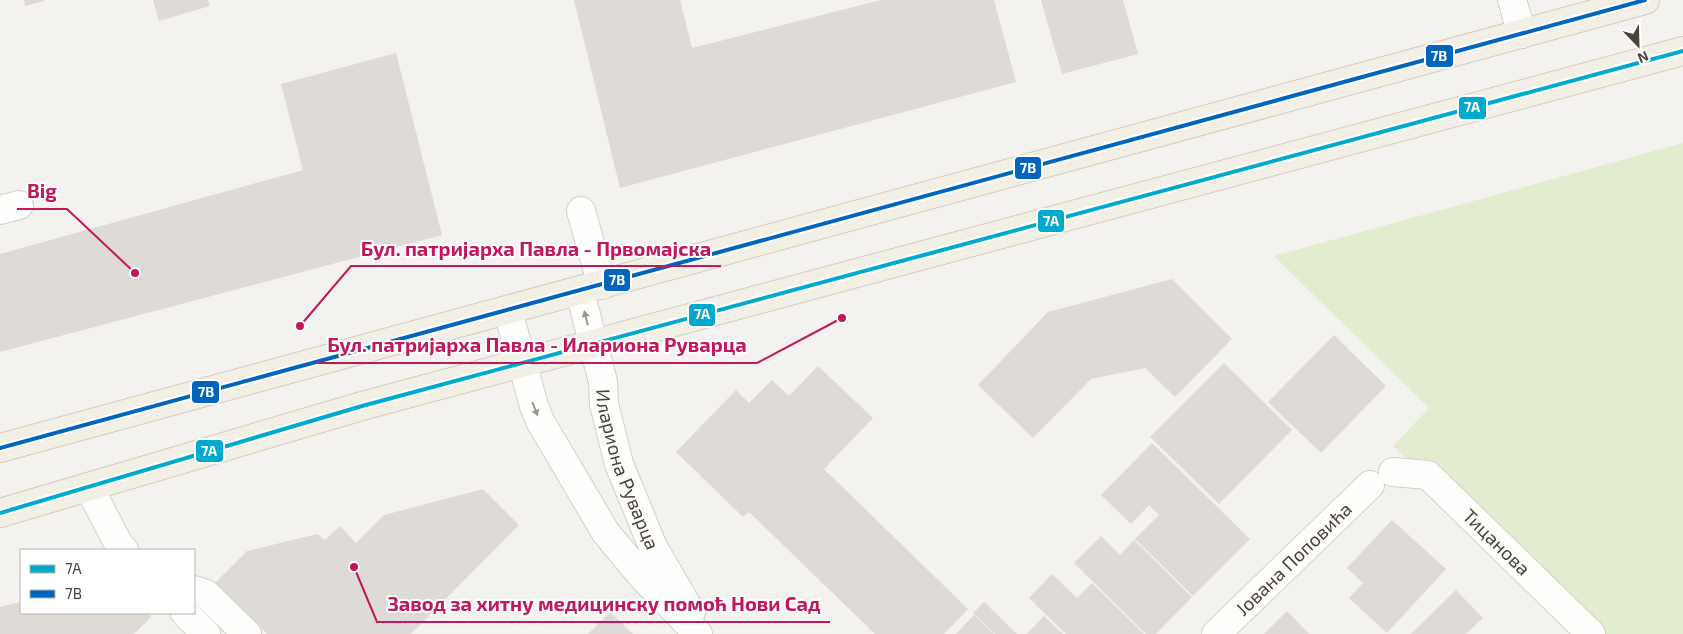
<svg xmlns="http://www.w3.org/2000/svg" width="1683" height="634" viewBox="0 0 1683 634" font-family="'Exo 2',sans-serif">
  <rect width="100%" height="100%" fill="#f4f2ee"/>
  <!-- green -->
  <path fill="#e2edcf" d="M 1683,143 L 1683,634 L 1591,634 L 1393,446 L 1429,408 L 1274,256 Z"/>
  <!-- building -->
  <g fill="#dedbd6">
    <path d="M 24,0 L 44,0 L 44,1 L 25,6 Z"/>
    <path d="M 153,0 L 208,0 L 210,6 L 159,21 Z"/>
    <path d="M 574,0 L 680,0 L 692,48 L 881,0 L 994,0 L 1016,82 L 620,188 Z"/>
    <path d="M 1041,0 L 1123,0 L 1138,54 L 1062,74 Z"/>
    <path d="M 396,53 L 442,235 L 0,352 L 0,254 L 303,170 L 281,84 Z"/>
    <path d="M 1172,279 L 1232,339 L 1175,397 L 1145,368 L 1091,379 L 1033,438 L 978,385 L 1048,312 Z"/>
    <path d="M 1334,335 L 1386,386 L 1321,453 L 1268,402 Z"/>
    <path d="M 1224,363 L 1292,430 L 1219,504 L 1150,437 Z"/>
    <path d="M 818,366 L 873,418 L 824,469 L 968,609 L 944,634 L 875,634 L 749,512 L 743,517 L 676,452 L 736,390 L 749,403 L 772,380 L 789,396 Z"/>
    <path d="M 1152,443 L 1250,539 L 1193,596 L 1135,539 L 1159,515 L 1149,505 L 1131,524 L 1101,495 Z"/>
    <path d="M 483,489 L 519,525 L 411,634 L 267,634 L 215,583 L 247,551 L 318,534 L 325,540 L 340,526 L 356,543 L 384,515 Z"/>
    <path d="M 1392,520 L 1446,569 L 1387,633 L 1349,598 L 1363,583 L 1347,568 Z"/>
    <path d="M 1101,536 L 1120,555 L 1134,540 L 1192,597 L 1156,634 L 1146,634 L 1074,563 Z"/>
    <path d="M 1052,574 L 1077,598 L 1092,583 L 1144,634 L 1066,634 L 1029,598 Z"/>
    <path d="M 1456,590 L 1483,618 L 1466,634 L 1411,634 Z"/>
    <path d="M 21,602 L 21,613 L 147,613 L 151,617 L 134,634 L 0,634 L 0,607 Z"/>
    <path d="M 984,602 L 1017,634 L 995,634 L 973,613 Z"/>
    <path d="M 1287,611 L 1309,634 L 1264,634 Z"/>
    <path d="M 610,612 L 633,634 L 588,634 Z"/>
    <path d="M 974,615 L 994,634 L 956,634 Z"/>
    <path d="M 1044,616 L 1063,634 L 1027,634 Z"/>
  </g>
  <g fill="none" stroke-linecap="round" stroke-linejoin="round">
    <!-- minor casing -->
    <g stroke="#d2d0cb" stroke-width="30">
      <g id="minor">
        <path d="M 1512,0 L 1522,34"/>
        <path d="M 0,210 L 19,205"/>
        <path d="M 581,211 L 602,285"/>
        <path id="s1" d="M 580,291 L 603,382 L 604,404 L 619,464 L 653,547 L 691,612"/>
        <path d="M 508,311 L 534,406 L 540,421 L 606,533 L 642,576 L 698,634"/>
        <path id="s2" d="M 1393,472 L 1428,475 L 1591,634"/>
        <path d="M 89,487 L 119,545 L 124,550"/>
        <path d="M 194,590 L 206,594 L 247,634"/>
        <path d="M 185,613 L 206,634"/>
        <path id="s3" d="M 1216,634 L 1370,485"/>
      </g>
    </g>
    <!-- major casing -->
    <g stroke="#d6cdbb" stroke-width="30">
      <g id="major">
        <path d="M 0,448 L 1645,0"/>
        <path d="M 0,513 L 362,406 L 1683,51"/>
      </g>
    </g>
    <!-- minor -->
    <use href="#minor" stroke="#fdfdfc" stroke-width="28"/>
    <!-- major -->
    <use href="#major" stroke="#f2efe6" stroke-width="28"/>
    <!-- bus-1 casing -->
    <g stroke="#fff" stroke-width="8">
      <path id="bus-1" d="M 0,513 L 362,406 L 1683,51"/>
    </g>
    <!-- bus-2 casing -->
    <g stroke="#fff" stroke-width="8">
      <path id="bus-2" d="M 0,448 L 1645,0"/>
    </g>
    <!-- bus-1 -->
    <use href="#bus-1" stroke="#00a9ce" stroke-width="4"/>
    <!-- bus-2 -->
    <use href="#bus-2" stroke="#0065bd" stroke-width="4"/>
  </g>
  <!-- one-way arrows -->
  <defs><path id="oneway-solid" d="M-6-.8H1V-3.2L6.5 0L1 3.2V.8H-6Z" transform="scale(1.25)"/></defs>
  <g fill="#9b9791">
    <use href="#oneway-solid" transform="translate(586 318) rotate(-104)"/>
    <use href="#oneway-solid" transform="translate(535 409) rotate(69)"/>
  </g>
  <g text-anchor="middle" stroke-width="4" stroke-linejoin="round" paint-order="stroke">
    <!-- street labels -->
    <g font-size="19" fill="#4b4339" stroke="#fff">
      <text dy="7" stroke="none"><textPath href="#s1" startOffset="185">Илариона Руварца</textPath></text>
      <text dy="7" stroke="none"><textPath href="#s2" startOffset="131">Тицанова</textPath></text>
      <text dy="7" stroke="none"><textPath href="#s3" startOffset="108">Јована Поповића</textPath></text>
    </g>
  </g>
  <!-- callouts -->
  <path fill="none" stroke="#c2185b" stroke-width="2" d="M135 273L67 209H17M300 326L351 266H721M842 318L757 363H318M354 567L377 622H830"/>
  <g fill="#c2185b" stroke="#fff" stroke-width="2">
    <circle cx="135" cy="273" r="5"/>
    <circle cx="300" cy="326" r="5"/>
    <circle cx="842" cy="318" r="5"/>
    <circle cx="354" cy="567" r="5"/>
  </g>
  <g font-size="20" text-anchor="middle" font-weight="bold" fill="#c2185b" stroke="#fff" stroke-width="4" stroke-linejoin="round" paint-order="stroke">
    <text x="42" y="198">Big</text>
    <text x="536" y="256">Бул. патријарха Павла - Првомајска</text>
    <text x="537" y="352">Бул. патријарха Павла - Илариона Руварца</text>
    <text x="604" y="611">Завод за хитну медицинску помоћ Нови Сад</text>
  </g>
  <g stroke="#fff" stroke-width="2">
    <rect x="1425" y="44" width="29" height="24" rx="5" fill="#0065bd"/>
    <rect x="1458" y="96" width="29" height="24" rx="5" fill="#00a9ce"/>
    <rect x="1014" y="156" width="28" height="24" rx="5" fill="#0065bd"/>
    <rect x="1037" y="209" width="28" height="24" rx="5" fill="#00a9ce"/>
    <rect x="603" y="268" width="28" height="24" rx="5" fill="#0065bd"/>
    <rect x="688" y="303" width="28" height="24" rx="5" fill="#00a9ce"/>
    <rect x="191" y="380" width="29" height="24" rx="5" fill="#0065bd"/>
    <rect x="195" y="439" width="29" height="24" rx="5" fill="#00a9ce"/>
  </g>
  <g font-size="14" text-anchor="middle" font-weight="bold" fill="#fff">
    <text x="1439" y="61">7B</text>
    <text x="1472" y="112">7A</text>
    <text x="1028" y="173">7B</text>
    <text x="1051" y="226">7A</text>
    <text x="617" y="285">7B</text>
    <text x="702" y="319">7A</text>
    <text x="206" y="397">7B</text>
    <text x="209" y="456">7A</text>
  </g>
  <!-- legend -->
  <rect x="20" y="549" width="175" height="65" fill="#ffffff" stroke="#b7b4b0"/>
  <rect x="30" y="565" width="25" height="8" fill="#00a9ce" stroke="#b7b4b0"/>
  <text x="65" y="574" font-size="15" fill="#4b4339">7A</text>
  <rect x="30" y="590" width="25" height="8" fill="#0065bd" stroke="#b7b4b0"/>
  <text x="65" y="599" font-size="15" fill="#4b4339">7B</text>
  <!-- north arrow -->
  <g transform="translate(1638 45) rotate(157)" stroke="#ffffff" stroke-width="4" paint-order="stroke">
  <path d="M0-4L9 19L0 12L-9 19Z" fill="#4b4339"/>
  <text y="-8" font-size="14" font-weight="bold" text-anchor="middle" fill="#4b4339">N</text>
  </g>
</svg>
